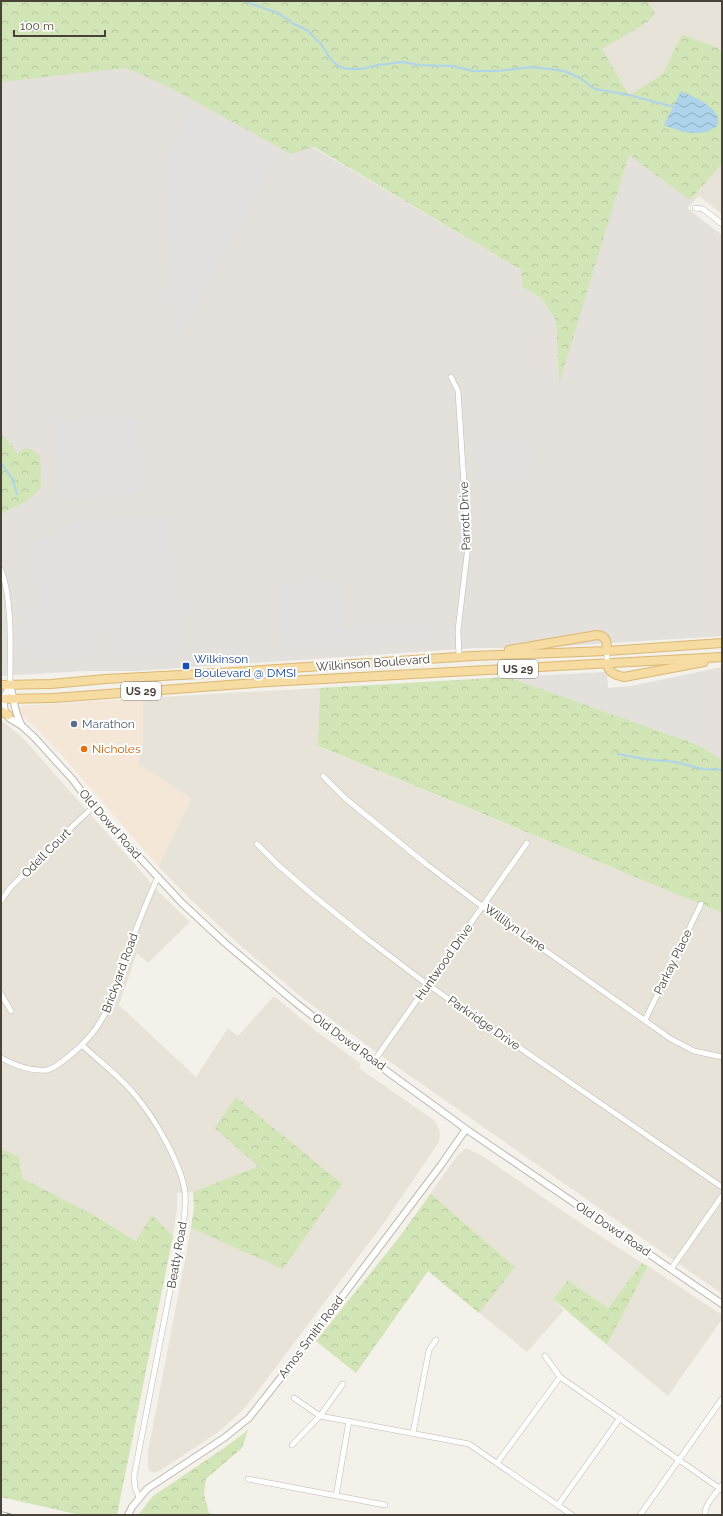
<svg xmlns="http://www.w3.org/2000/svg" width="723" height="1516" viewBox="0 0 723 1516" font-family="Raleway,sans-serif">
  <defs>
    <pattern id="forest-crowns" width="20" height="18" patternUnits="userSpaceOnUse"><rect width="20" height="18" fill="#d2e5b7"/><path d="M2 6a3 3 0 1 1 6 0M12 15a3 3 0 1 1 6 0" fill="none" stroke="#b6c69e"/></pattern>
    <pattern id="water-waves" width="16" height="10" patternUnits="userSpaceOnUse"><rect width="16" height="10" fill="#add4eb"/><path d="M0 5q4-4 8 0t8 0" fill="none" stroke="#8faebf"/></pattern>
  </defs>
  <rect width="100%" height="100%" fill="#f4f1eb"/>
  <!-- residential -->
  <g fill="#e8e3d9">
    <path d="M 648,1 L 722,1 L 722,52 L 718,48 L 682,34 L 664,74 L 629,95 L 601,48 L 648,22 L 655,13 Z"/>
    <path d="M 722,164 L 722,214 L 699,196 L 693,202 L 690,200 Z"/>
    <path d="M 320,688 L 319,747 L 722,913 L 722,1294 L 386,1059 L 305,1000 L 241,946 L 188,897 L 158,866 L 191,799 L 138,763 L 143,742 L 143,698 Z"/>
    <path d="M 1,720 L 22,737 L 160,893 L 190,922 L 148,963 L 137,953 L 119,1005 L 196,1077 L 228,1028 L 238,1036 L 274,996 L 316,1031 L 361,1064 L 359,1068 L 435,1121 L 440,1132 L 439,1142 L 386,1220 L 255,1395 L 241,1412 L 217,1433 L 161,1470 L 154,1473 L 149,1470 L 148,1465 L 148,1452 L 191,1228 L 283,1268 L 258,1166 L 193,1192 L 177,1193 L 177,1209 L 173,1236 L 152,1215 L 137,1241 L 94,1215 L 22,1178 L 19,1156 L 1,1149 Z"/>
    <path d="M 466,1148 L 481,1155 L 585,1226 L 642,1263 L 608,1308 L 568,1280 L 553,1299 L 564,1310 L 527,1352 L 428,1271 L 356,1373 L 316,1341 L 398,1239 L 457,1156 Z"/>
    <path d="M 648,1266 L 722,1315 L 722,1319 L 668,1396 L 607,1345 Z"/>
  </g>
  <!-- commercial -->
  <path fill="#f4e7d8" d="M 143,698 L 143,742 L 138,763 L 191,799 L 158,866 L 65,759 L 40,732 L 19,713 L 18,709 L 20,706 Z"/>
  <!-- industrial -->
  <g fill="#e4e0dc">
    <path d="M 127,38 L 521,270 L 522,287 L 542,299 L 556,321 L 559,382 L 629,154 L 693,202 L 687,208 L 722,235 L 722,636 L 533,648 L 475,648 L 135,671 L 85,671 L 1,676 L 1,62 Z"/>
    <path d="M 722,667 L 722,760 L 701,746 L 508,677 L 607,672 L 608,688 L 631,686 Z"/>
  </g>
  <!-- forest -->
  <g fill="url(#forest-crowns)">
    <path d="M 1,1 L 648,1 L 655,13 L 648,22 L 602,49 L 629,95 L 663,74 L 682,34 L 718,48 L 722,52 L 722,164 L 690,200 L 629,155 L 559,384 L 556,321 L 542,299 L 522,287 L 521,270 L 314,147 L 291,154 L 171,88 L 127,68 L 1,82 Z"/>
    <path d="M 1,435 L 12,445 L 17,454 L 25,448 L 32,450 L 40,456 L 41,488 L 27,501 L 1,514 Z"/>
    <path d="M 508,677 L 701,746 L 722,760 L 722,913 L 318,746 L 320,688 Z"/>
    <path d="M 236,1097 L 342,1184 L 283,1269 L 191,1228 L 194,1208 L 193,1192 L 258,1166 L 215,1128 Z"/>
    <path d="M 1,1149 L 19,1156 L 22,1178 L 94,1215 L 136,1241 L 152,1215 L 173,1236 L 117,1515 L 80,1515 L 1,1497 Z"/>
    <path d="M 431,1194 L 515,1267 L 479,1313 L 428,1271 L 356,1373 L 316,1341 L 398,1239 Z"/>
    <path d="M 642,1263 L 648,1266 L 607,1345 L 553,1299 L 568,1280 L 608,1308 Z"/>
    <path d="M 248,1430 L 242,1448 L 206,1479 L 204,1494 L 209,1513 L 216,1515 L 138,1515 L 153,1496 L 227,1446 Z"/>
  </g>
  <!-- parking -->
  <g fill="#e3e1df">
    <path d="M 192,108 L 279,151 L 177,342 L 162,163 Z"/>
    <path d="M 139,418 L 144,482 L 139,494 L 59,499 L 55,422 Z"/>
    <path d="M 528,443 L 528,450 L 533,451 L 526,476 L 479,479 L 477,445 Z"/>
    <path d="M 170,516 L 181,652 L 114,654 L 112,629 L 95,629 L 97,656 L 31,660 L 28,611 L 35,611 L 33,541 L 53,535 L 73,523 L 103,519 Z"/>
    <path d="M 341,582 L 345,629 L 360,627 L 430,623 L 434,640 L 282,649 L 276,584 Z"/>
  </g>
  <!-- water -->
  <path fill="url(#water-waves)" d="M 681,91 C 693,97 722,107 718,125 C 702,139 681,132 664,125 Z"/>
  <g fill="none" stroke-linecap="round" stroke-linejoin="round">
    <!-- stream -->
    <g stroke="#add4eb" stroke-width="2">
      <path d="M 243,1 L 278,13 L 294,24 L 307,30 L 321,44 L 332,61 L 340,67 L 347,69 L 361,69 L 378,65 L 403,62 L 419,65 L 453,66 L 473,71 L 497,71 L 533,67 L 549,69 L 564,71 L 580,78 L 595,89 L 629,95 L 674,107"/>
      <path d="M 1,463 L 13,480 L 17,494"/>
      <path d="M 618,754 L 644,759 L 675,762 L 703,769 L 722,770"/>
    </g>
    <!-- minor casing -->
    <g stroke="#bfb8ae" stroke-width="6">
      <g id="minor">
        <path d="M 695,208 L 703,209 L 722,224"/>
        <path d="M 451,377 L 458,391 L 468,546 L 458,630 L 459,657"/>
        <path d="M 1,570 C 13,600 10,652 10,685"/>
        <path d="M 607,651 L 607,664"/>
        <path d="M 323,776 L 346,799 L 426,864 L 475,901 L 671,1039 L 694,1051 L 722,1057"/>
        <path d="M 257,844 L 278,865 L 314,896 L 366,938 L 424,982 L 722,1187"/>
        <path d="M 1,901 L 10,888 L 57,841 L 93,807"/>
        <path d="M 1,994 L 11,1011"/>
        <path d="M 645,1020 L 701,904"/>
        <path d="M 82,1045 C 99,1061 119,1076 135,1095 C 154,1117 181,1163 185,1192 C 186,1201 185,1210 184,1219 L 134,1476 L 135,1488 L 139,1497"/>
        <path d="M 1,1058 C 16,1066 31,1072 47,1070 C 55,1068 62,1062 68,1057 C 109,1025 113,994 129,948 C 138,924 147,900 158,877"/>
        <path d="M 374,1061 L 527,843"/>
        <path d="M 671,1269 L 722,1196"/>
        <path d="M 545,1356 L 560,1377 L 722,1490"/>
        <path d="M 294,1398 L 320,1416 L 469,1444 L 572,1515"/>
        <path d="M 413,1433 L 429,1350 L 436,1340"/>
        <path d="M 292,1445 L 320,1416 L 343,1384"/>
        <path d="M 497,1463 L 560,1377"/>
        <path d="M 248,1479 L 385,1505"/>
        <path d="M 336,1496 L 349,1421"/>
        <path d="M 558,1505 L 620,1418"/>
        <path d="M 640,1515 L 722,1399"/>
        <path d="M 705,1515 C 704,1505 716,1493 722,1485"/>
      </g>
    </g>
    <!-- tertiary casing -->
    <g stroke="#bfb8ae" stroke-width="8">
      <g id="tertiary">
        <path d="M 10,685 L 3,699 L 5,712 L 9,718 L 22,726 L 34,737 L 73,780 L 93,807 L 154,873 L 182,903 L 225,943 L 296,1003 L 329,1029 L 466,1129 L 722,1304"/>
        <path d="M 10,685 C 14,698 14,712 21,724"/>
        <path d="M 128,1515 L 132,1507 L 147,1489 L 224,1438 L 249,1418 L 286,1371 L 441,1165 L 466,1129"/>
      </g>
    </g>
    <!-- primary casing -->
    <g stroke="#dbb872" stroke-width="10">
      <g id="primary">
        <path d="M 509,650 L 597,635 C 607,636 607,642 607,651"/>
        <path d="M 607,664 C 609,673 615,675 624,677 L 704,662"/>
        <path d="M 1,685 L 51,684 L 105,679 L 218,673 L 473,656 L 607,651 L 722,643"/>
        <path d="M 1,699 L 53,698 L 269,682 L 722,657"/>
        <path d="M 1,711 L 8,715"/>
      </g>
    </g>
    <!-- minor -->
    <use href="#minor" stroke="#fff" stroke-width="5"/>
    <!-- tertiary -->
    <use href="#tertiary" stroke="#fff" stroke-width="6"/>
    <!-- primary -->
    <use href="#primary" stroke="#f6dba2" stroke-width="8"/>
    <!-- rail casing -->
    <g stroke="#989898" stroke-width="3.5">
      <path id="rail" d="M 1,1513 L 10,1515"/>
    </g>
    <!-- rail -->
    <use href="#rail" stroke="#fff" stroke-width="2" stroke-dasharray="6" stroke-linecap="butt"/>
  </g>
  <!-- markers -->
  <rect fill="#1a4fb4" stroke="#fff" stroke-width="1.5" x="182" y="662" width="8" height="8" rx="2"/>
  <circle fill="#5c6f8a" stroke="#fff" stroke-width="1.5" cx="74" cy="724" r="4"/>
  <circle fill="#e8710a" stroke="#fff" stroke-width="1.5" cx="84" cy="749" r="4"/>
  <g text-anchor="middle" stroke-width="4" stroke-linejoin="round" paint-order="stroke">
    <!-- shield labels -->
    <g fill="#fff" stroke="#7f7b74" stroke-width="1">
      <rect x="498" y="660" width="40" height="18" rx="3"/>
      <rect x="121" y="682" width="40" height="18" rx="3"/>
    </g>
    <g font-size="11" font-weight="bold" fill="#484239">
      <text x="518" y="673">US 29</text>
      <text x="141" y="695">US 29</text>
    </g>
    <!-- street labels -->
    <g font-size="12" fill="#484239" stroke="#fff">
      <text transform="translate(465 516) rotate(-92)" y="4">Parrott Drive</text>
      <text transform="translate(373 663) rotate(-4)" y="4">Wilkinson Boulevard</text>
      <text transform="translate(110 824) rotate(49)" y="4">Old Dowd Road</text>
      <text transform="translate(46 853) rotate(-45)" y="4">Odell Court</text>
      <text transform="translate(515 928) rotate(35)" y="4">Willilyn Lane</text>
      <text transform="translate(444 962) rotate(-55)" y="4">Huntwood Drive</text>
      <text transform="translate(673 962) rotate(-64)" y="4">Parkay Place</text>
      <text transform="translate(120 973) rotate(-70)" y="4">Brickyard Road</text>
      <text transform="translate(484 1023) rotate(35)" y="4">Parkridge Drive</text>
      <text transform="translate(349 1042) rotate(36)" y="4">Old Dowd Road</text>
      <text transform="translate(613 1229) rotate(34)" y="4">Old Dowd Road</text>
      <text transform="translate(177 1255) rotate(-80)" y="4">Beatty Road</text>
      <text transform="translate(311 1337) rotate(-53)" y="4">Amos Smith Road</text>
    </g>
    <!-- transit labels -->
    <g font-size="12" fill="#164399" stroke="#fff" text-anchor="start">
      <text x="194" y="663">Wilkinson<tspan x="194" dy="14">Boulevard @ DMSI</tspan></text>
    </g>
    <!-- service labels -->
    <g font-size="12" fill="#4e5e75" stroke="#fff" text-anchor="start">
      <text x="82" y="728">Marathon</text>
    </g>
    <!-- food labels -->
    <g font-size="12" fill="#c56008" stroke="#fff" text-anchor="start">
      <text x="92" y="753">Nicholes</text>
    </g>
  </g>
  <!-- border -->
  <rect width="723" height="1516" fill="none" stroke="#484239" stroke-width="4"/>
  <!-- scale -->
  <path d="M14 30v6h91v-6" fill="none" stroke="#484239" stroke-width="2"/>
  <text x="20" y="30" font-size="12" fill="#484239" stroke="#ffffff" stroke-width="3" paint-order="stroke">100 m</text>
</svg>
